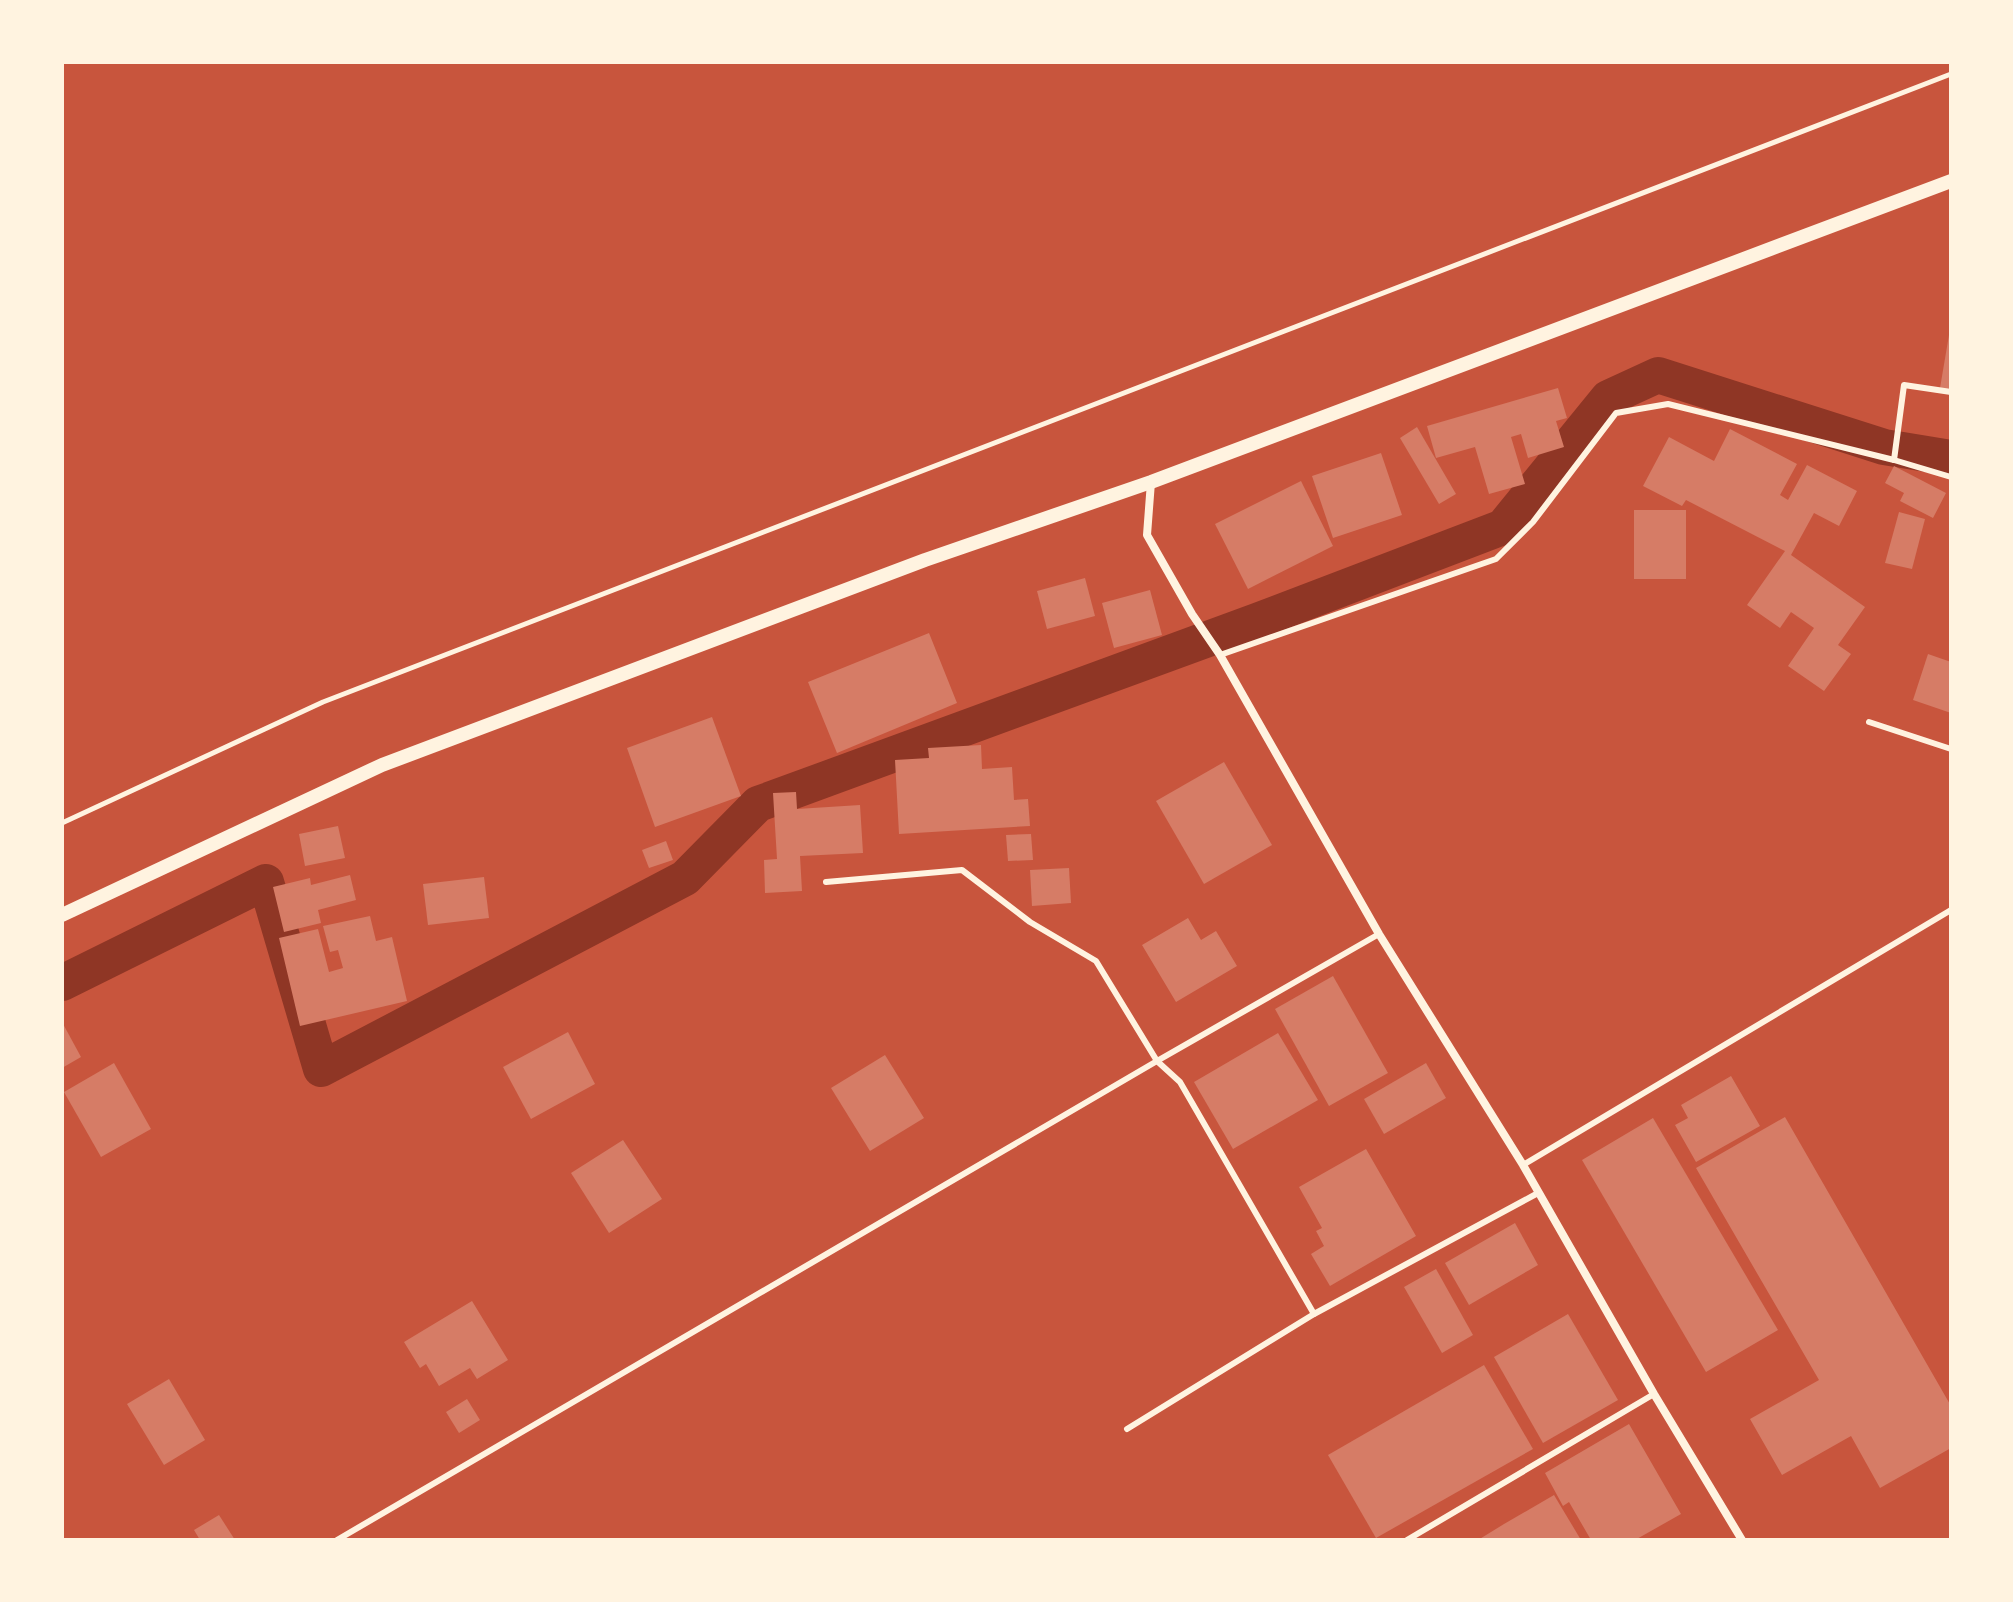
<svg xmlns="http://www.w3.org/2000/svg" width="2013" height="1602" viewBox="0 0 2013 1602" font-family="'Varela Round',sans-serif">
  <rect width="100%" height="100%" fill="#c8553d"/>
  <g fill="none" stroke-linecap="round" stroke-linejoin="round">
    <!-- canal -->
    <path stroke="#8f3625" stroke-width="36" d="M 62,983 L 266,882 L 321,1069 L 685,878 L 758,804 L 1257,621 L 1503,527 L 1608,398 L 1658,375 L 1884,447 L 1951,458"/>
  </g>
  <!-- building -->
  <g fill="#d67c66">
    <path d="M 1949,335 L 1951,335 L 1951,390 L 1940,388 Z"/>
    <path d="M 1558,388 L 1567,418 L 1556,421 L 1564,447 L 1528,458 L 1521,434 L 1511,437 L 1525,484 L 1489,494 L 1475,447 L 1436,458 L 1427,426 Z"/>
    <path d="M 1417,427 L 1456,494 L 1439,504 L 1400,438 Z"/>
    <path d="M 1730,429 L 1797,464 L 1780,495 L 1788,500 L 1807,465 L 1857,491 L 1839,526 L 1814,513 L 1791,555 L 1865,607 L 1838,645 L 1851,654 L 1824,691 L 1788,666 L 1814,628 L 1791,612 L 1780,628 L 1747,605 L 1785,551 L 1686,500 L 1682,506 L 1643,486 L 1669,437 L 1714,461 Z"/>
    <path d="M 1381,453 L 1402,515 L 1333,538 L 1312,476 Z"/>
    <path d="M 1894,466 L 1946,493 L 1933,518 L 1900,501 L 1904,493 L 1885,483 Z"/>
    <path d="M 1301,481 L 1333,546 L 1248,589 L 1215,524 Z"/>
    <rect x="1634" y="510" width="52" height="69"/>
    <path d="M 1899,512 L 1925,519 L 1912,569 L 1885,563 Z"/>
    <path d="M 1085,578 L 1095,616 L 1047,629 L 1037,591 Z"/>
    <path d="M 1150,590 L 1162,635 L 1114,648 L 1102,603 Z"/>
    <path d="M 929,633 L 957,703 L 837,753 L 808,682 Z"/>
    <path d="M 1928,654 L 1951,662 L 1951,713 L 1913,700 Z"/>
    <path d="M 712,717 L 741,796 L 655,827 L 627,748 Z"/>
    <path d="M 981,745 L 982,769 L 1012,767 L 1014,800 L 1028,799 L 1030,826 L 899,834 L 895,760 L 929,758 L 928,748 Z"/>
    <path d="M 1224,762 L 1272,845 L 1204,884 L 1156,801 Z"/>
    <path d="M 796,792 L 797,809 L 860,805 L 863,853 L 800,856 L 802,891 L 765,893 L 764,860 L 777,859 L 773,793 Z"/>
    <path d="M 338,826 L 345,858 L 305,866 L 299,834 Z"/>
    <path d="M 1031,834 L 1033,860 L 1008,861 L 1006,835 Z"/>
    <path d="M 666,841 L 673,860 L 649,868 L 642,850 Z"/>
    <path d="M 1069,868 L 1071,903 L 1032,906 L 1030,870 Z"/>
    <path d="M 350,875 L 356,900 L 318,910 L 321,923 L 284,932 L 273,887 L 310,878 L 311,885 Z"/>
    <path d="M 484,877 L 489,918 L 428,925 L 423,884 Z"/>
    <path d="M 370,916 L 376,941 L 392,937 L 407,1001 L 300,1026 L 279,938 L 318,929 L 329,972 L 343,968 L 338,950 L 330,952 L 323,926 Z"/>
    <path d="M 1188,918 L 1201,940 L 1216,931 L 1237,966 L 1176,1002 L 1142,945 Z"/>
    <path d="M 1333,976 L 1388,1073 L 1329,1106 L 1275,1009 Z"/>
    <path d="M 62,1022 L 81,1057 L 62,1068 Z"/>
    <path d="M 568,1032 L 595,1084 L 531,1119 L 503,1067 Z"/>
    <path d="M 1278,1033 L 1318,1100 L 1233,1149 L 1194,1082 Z"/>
    <path d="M 885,1055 L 924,1118 L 870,1151 L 831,1088 Z"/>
    <path d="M 114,1063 L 151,1129 L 101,1157 L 64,1092 Z"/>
    <path d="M 1426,1063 L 1446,1098 L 1384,1134 L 1364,1099 Z"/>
    <path d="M 1731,1076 L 1760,1126 L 1696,1162 L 1675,1125 L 1688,1118 L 1681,1105 Z"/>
    <path d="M 1785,1117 L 1951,1406 L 1951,1448 L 1880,1488 L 1851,1436 L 1782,1475 L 1750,1419 L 1819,1380 L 1696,1168 Z"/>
    <path d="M 1653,1118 L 1778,1330 L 1706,1372 L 1582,1160 Z"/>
    <path d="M 623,1140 L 662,1199 L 609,1233 L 571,1173 Z"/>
    <path d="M 1366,1149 L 1416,1236 L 1330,1286 L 1311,1254 L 1324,1246 L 1316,1231 L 1322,1228 L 1299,1187 Z"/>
    <path d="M 1515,1223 L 1538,1265 L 1469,1305 L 1445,1263 Z"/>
    <path d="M 1436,1269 L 1473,1335 L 1442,1353 L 1404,1287 Z"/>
    <path d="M 472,1301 L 508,1360 L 477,1379 L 470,1368 L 439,1386 L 426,1364 L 420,1368 L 404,1342 Z"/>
    <path d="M 1568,1314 L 1618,1400 L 1543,1443 L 1494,1357 Z"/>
    <path d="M 1484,1365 L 1533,1449 L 1376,1538 L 1328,1455 Z"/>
    <path d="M 169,1379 L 205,1440 L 164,1465 L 127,1404 Z"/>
    <path d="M 467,1399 L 480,1420 L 459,1433 L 446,1412 Z"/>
    <path d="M 1629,1424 L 1681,1514 L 1635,1540 L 1591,1540 L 1569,1502 L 1563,1506 L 1545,1473 Z"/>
    <path d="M 1554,1495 L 1581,1540 L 1478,1540 L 1504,1524 Z"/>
    <path d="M 219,1515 L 235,1540 L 200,1540 L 194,1530 Z"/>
  </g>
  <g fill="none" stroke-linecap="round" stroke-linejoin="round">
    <!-- path -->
    <path stroke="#fff3e0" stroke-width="5" d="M 62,823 L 323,702 L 1951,74"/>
    <!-- service -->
    <g stroke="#fff3e0" stroke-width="6">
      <path d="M 1894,460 L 1904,385 L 1951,392"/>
      <path d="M 1220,655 L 1496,559 L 1533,522 L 1616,413 L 1668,404 L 1894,460 L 1951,477"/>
      <path d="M 1869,722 L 1951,749"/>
      <path d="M 826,882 L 962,870 L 1030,922 L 1096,961 L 1157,1061 L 1180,1082 L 1314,1314"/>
      <path d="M 1523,1165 L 1951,910"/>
      <path d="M 1127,1429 L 1314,1314 L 1538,1193"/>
      <path d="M 337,1540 L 1157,1061 L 1379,934"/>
      <path d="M 1407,1540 L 1654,1394"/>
    </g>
    <!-- minor -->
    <path stroke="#fff3e0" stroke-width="8" d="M 1151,482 L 1147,535 L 1192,614 L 1220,655 L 1379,934 L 1523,1165 L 1654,1394 L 1742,1540"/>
    <!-- tertiary -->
    <path stroke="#fff3e0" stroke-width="14" d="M 62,915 L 382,765 L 925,560 L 1151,482 L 1951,181"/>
  </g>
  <!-- border -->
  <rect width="2013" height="1602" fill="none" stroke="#fff3e0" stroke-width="128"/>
</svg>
